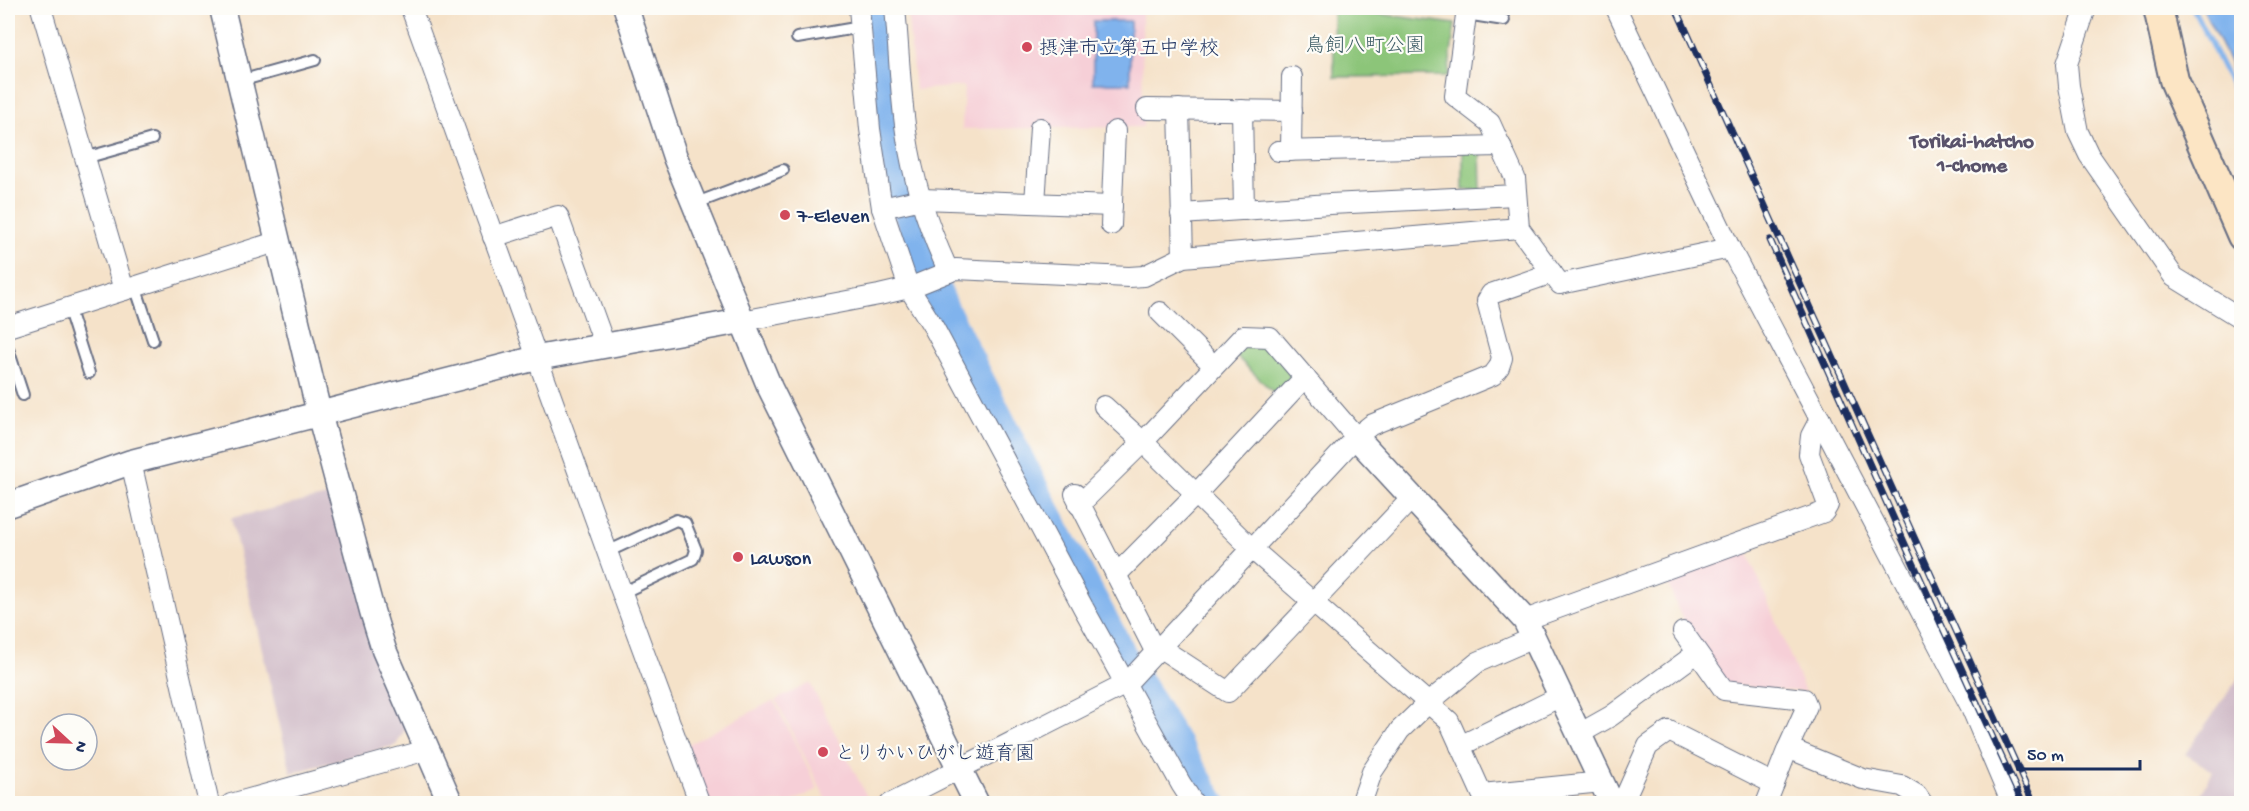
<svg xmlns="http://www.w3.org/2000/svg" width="2249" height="811" viewBox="0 0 2249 811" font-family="'Gochi Hand','Klee One',sans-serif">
  <rect width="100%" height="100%" fill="#fdfcf7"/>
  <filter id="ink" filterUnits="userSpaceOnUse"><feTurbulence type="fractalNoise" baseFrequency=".0167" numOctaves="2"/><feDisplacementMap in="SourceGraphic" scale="12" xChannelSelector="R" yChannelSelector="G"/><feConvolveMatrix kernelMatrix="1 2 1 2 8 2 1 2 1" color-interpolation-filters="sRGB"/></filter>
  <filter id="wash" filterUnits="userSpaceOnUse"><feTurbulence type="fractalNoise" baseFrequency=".008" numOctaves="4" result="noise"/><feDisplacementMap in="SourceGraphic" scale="24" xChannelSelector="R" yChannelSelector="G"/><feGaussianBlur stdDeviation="1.35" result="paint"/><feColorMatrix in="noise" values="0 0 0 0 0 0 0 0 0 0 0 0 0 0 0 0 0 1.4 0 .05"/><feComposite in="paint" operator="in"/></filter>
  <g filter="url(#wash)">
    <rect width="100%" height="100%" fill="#f5e2c9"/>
    <!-- built -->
    <g fill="#f6cfd7">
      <path d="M 907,8 L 1142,8 L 1143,127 L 962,129 L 964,86 L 915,90 Z"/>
      <path d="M 1747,551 L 1805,692 L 1727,685 L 1680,614 L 1665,577 Z"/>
      <path d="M 810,683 L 870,803 L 828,803 L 776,700 Z"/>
      <path d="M 774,700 L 818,789 L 790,803 L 709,803 L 687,745 Z"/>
    </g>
    <!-- industrial -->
    <g fill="#d1bdc9">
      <path d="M 332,495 L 406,728 L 396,745 L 291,773 L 231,518 Z"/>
      <path d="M 2241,674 L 2241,803 L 2197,803 L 2213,771 L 2185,754 Z"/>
    </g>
    <!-- green -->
    <g fill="#8cc579" stroke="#547a6c" stroke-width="1.5">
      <path d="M 1333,8 L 1455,24 L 1448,76 L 1334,77 Z"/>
      <path d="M 1480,150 L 1481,190 L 1463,190 L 1463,151 Z"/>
      <path d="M 1241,343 L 1264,343 L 1290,373 L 1291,383 L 1278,397 L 1233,353 Z"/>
    </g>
    <!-- water -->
    <g fill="#80b3ed" stroke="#4e71a6" stroke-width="1.5">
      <path d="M 2203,8 L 2241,8 L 2241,86 L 2205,13 Z"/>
      <rect x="1093" y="21" width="37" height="62"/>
    </g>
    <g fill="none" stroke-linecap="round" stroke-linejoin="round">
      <!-- stream -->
      <path stroke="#80b3ed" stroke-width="5" d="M 2193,8 L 2242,107"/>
      <!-- river -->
      <path stroke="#80b3ed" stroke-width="30" d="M 880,8 L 890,122 L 901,190 L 924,261 L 944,309 L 1034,489 L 1123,657 L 1212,804"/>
    </g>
  </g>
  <g filter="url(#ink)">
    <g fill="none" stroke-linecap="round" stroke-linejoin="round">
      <!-- service casing -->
      <g stroke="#676e83" stroke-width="14">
        <g id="service">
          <path d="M 1466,14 L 1504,20"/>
          <path d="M 797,38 L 861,27"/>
          <path d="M 240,81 L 315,60"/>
          <path d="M 85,158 L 152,139"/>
          <path d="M 694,204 L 783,170"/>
          <path d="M 135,286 L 153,340"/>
          <path d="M 68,307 L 89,373"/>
          <path d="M 8,349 L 23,395"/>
          <path d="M 607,552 L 676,520 L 685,523 L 696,550 L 693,559 L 622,593"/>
        </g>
      </g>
      <!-- minor casing -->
      <g stroke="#676e83" stroke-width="22">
        <g id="minor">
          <path d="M 41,8 L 124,290"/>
          <path d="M 411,8 L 622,593 L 700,804"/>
          <path d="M 859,8 L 870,129 L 882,208 L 909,288 L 934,328 L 1084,609 L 1181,784 L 1194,804"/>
          <path d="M 895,8 C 899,49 900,91 906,132 C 913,179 928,228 949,272"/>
          <path d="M 1467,8 L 1455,96 L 1490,123 L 1515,178 L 1519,228 L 1560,284 L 1730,248"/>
          <path d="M 1616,8 L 1730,248 L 1971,707 L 2012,804"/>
          <path d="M 2086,8 L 2067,64 L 2069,86 L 2078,132 L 2089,155 L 2174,277 L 2242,319"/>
          <path d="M 1147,109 L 1292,111"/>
          <path d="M 1179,109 L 1183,257"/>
          <path d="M 1242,110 L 1244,210"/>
          <path d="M 1278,151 L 1501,146"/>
          <path d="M 1291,151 L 1292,77"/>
          <path d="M 1035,203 L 1040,128"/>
          <path d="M 882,208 L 922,199 L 1112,206"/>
          <path d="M 1181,214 L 1330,204 L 1516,195"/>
          <path d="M 1111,225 L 1115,131"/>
          <path d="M 493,237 L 558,216 L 605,346"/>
          <path d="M 1160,312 L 1214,366"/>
          <path d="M 742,321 L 879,295 L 909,288 L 956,269 L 1129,277 L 1144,276 L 1183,257 L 1519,228"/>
          <path d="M 8,327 L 279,241"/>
          <path d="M 1104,406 L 1143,442 L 1252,549 L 1449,721 L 1482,794 L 1602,782"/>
          <path d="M 131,462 L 209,804"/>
          <path d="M 1075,494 L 1155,651"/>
          <path d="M 1079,505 L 1143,442 L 1243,336 L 1270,337 L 1356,437"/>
          <path d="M 1116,575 L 1196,494 L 1305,377"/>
          <path d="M 1525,620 L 1824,512 L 1828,505 L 1809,454 L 1811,436 L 1820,419"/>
          <path d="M 1683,632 L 1724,690 L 1804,699 L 1807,706 L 1788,748 L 1766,804"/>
          <path d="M 1159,647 L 1228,692 L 1412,498"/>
          <path d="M 1579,734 L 1611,716 L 1697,653"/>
          <path d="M 1460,746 L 1561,696"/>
          <path d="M 1788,748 L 1863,779 L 1902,786 L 1917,795 L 1923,804"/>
          <path d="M 231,804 L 427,750"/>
          <path d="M 890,804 L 1126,684 L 1356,437 L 1371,425 L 1493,375 L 1499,367 L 1502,358 L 1487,301 L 1491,294 L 1552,273"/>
          <path d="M 1361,804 L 1372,772 L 1400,730 L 1428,703 L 1478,662 L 1533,638"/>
          <path d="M 1622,804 L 1648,746 L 1669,731 L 1774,784"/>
        </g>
      </g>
      <!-- tertiary casing -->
      <g stroke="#676e83" stroke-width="27">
        <g id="tertiary">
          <path d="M 222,8 L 319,413 L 372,611 L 384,650 L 451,804"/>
          <path d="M 626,8 L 675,157 L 770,388 L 977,804"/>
          <path d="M 1356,437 L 1525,620 L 1612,804"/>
          <path d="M 8,505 L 131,462 L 537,358 L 742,321"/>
        </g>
      </g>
      <!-- secondary casing -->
      <g stroke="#676e83" stroke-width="32">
        <path id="secondary" d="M 2158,8 L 2174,80 L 2242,236"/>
      </g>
      <!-- service -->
      <use href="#service" stroke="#fff" stroke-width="10"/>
      <!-- minor -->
      <use href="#minor" stroke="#fff" stroke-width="20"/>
      <!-- tertiary -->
      <use href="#tertiary" stroke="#fff" stroke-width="24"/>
      <!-- secondary -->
      <use href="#secondary" stroke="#fce5c4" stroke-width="28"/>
      <!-- rail casing -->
      <g stroke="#1b2f5e" stroke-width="7">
        <g id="rail">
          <path d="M 1676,8 L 2034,804"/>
          <path d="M 1770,240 L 1916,569 L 2023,804"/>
        </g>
      </g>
      <!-- rail -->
      <use href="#rail" stroke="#fdfcf7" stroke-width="4.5" stroke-dasharray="14" stroke-linecap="butt"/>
    </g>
  </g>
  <!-- markers -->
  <g fill="#d1495b" stroke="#fdfcf7" stroke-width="2">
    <circle cx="1027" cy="47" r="6"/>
    <circle cx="785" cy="215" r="6"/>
    <circle cx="738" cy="557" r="6"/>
    <circle cx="823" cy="752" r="6"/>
  </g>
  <g text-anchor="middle" stroke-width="4.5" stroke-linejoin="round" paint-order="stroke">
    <!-- park labels -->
    <g font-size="20" fill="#3d5c66" stroke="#fdfcf7">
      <text x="1365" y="51">鳥飼八町公園</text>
    </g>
    <!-- poi labels -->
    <g font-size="20" fill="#1b2f5e" stroke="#fdfcf7" text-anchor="start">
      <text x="1039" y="54">摂津市立第五中学校</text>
      <text x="797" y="222">7-Eleven</text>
      <text x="750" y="564">Lawson</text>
      <text x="835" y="759">とりかいひがし遊育園</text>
    </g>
    <!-- neighbourhood labels -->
    <g font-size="21" font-weight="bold" fill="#5a536b" stroke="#fdfcf7">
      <text x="1972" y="147">Torikai-hatcho<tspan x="1972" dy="24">1-chome</tspan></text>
    </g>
  </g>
  <!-- margin -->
  <rect width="2249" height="811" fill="none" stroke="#fdfcf7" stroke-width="30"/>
  <!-- north arrow -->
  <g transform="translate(69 742) rotate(112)"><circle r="28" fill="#fdfcf7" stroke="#a3aaba" stroke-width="1.5"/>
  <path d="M0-4.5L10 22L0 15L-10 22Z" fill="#d1495b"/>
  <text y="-9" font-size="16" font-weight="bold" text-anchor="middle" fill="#1b2f5e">N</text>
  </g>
  <!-- scale -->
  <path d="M2018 760v9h122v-9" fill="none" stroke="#1b2f5e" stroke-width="3"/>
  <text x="2027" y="760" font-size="18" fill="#1b2f5e" stroke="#fdfcf7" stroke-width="4.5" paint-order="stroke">50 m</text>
</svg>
